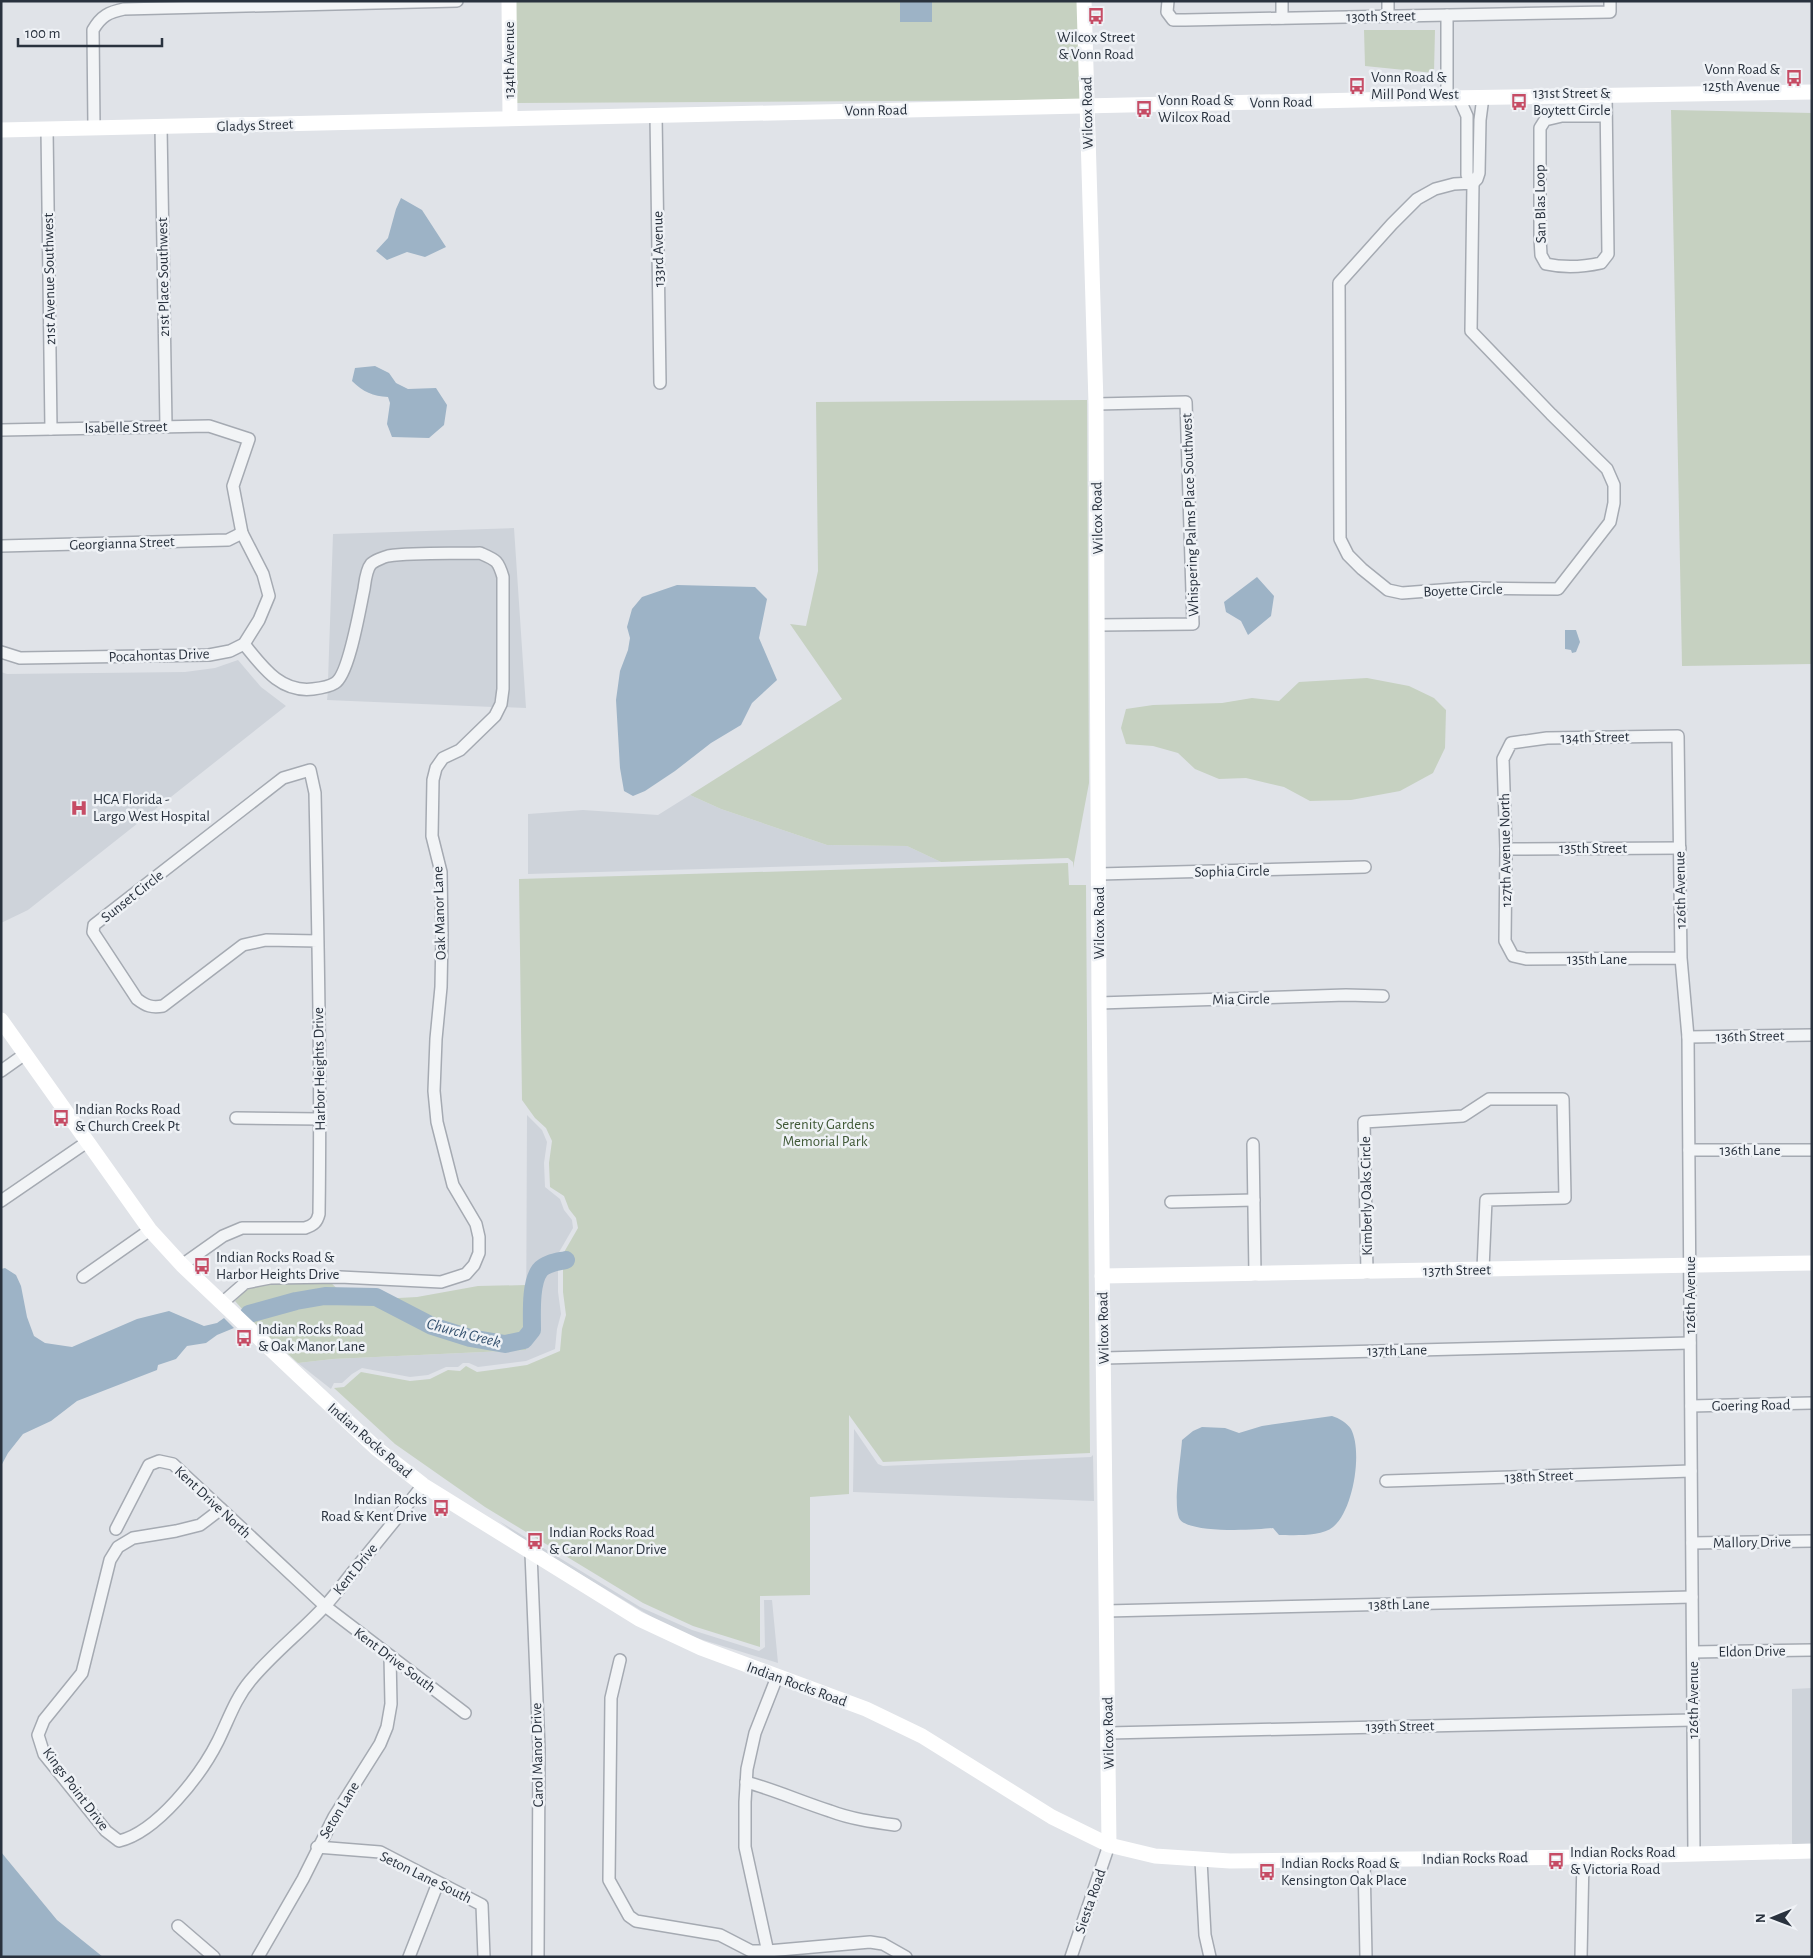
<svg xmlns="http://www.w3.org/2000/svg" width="1813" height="1958" viewBox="0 0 1813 1958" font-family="'Alegreya Sans',sans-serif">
  <rect width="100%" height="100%" fill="#e0e3e8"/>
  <!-- built -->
  <g fill="#ced3da">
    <path d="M 514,528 L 526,708 L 505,707 L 508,576 L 505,563 L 495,554 L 386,551 L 361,572 L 350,630 L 338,671 L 333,679 L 328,681 L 333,534 Z"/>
    <path d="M 479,558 L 494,567 L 497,578 L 497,689 L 493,707 L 327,700 L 328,691 L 342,685 L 349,674 L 361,632 L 372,574 L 376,567 L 388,561 Z"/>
    <path d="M 238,660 L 261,687 L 286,706 L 28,910 L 1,923 L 1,672 L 7,674 L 185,672 L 215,668 Z"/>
    <path d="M 690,795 L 721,809 L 827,845 L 907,846 L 941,862 L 528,874 L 528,814 L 583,810 L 658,815 Z"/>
    <path d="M 527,1115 L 542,1130 L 547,1142 L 544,1163 L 545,1187 L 560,1199 L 564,1210 L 572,1220 L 573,1228 L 558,1254 L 558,1292 L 561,1314 L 557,1329 L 555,1349 L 526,1361 L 478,1367 L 469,1363 L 463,1363 L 458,1367 L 446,1367 L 428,1375 L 410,1377 L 362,1368 L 352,1374 L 342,1383 L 334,1383 L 331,1389 L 298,1363 L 333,1359 L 526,1350 Z"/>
    <path d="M 854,1429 L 878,1464 L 883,1466 L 1091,1457 L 1093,1455 L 1094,1501 L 853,1492 Z"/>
    <path d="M 499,1521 L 640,1607 L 692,1630 L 759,1651 L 765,1647 L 764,1600 L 772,1600 L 778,1663 L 677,1632 L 525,1541 Z"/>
    <path d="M 1812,1688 L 1812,1846 L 1794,1847 L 1792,1843 L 1792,1689 Z"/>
  </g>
  <!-- green -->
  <g fill="#c6d1c1">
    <path d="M 515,1 L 1079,1 L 1080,100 L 516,103 Z"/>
    <path d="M 1364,30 L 1435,30 L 1434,73 L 1365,66 Z"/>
    <path d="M 1671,110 L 1812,113 L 1812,664 L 1682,666 Z"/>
    <path d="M 1087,400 L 1089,783 L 1073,868 L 1073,862 L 1068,858 L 941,862 L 907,846 L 827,845 L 721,809 L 690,795 L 842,699 L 790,624 L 806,626 L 818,571 L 816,402 Z"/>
    <path d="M 1367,678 L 1409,686 L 1434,698 L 1446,710 L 1445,748 L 1433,773 L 1400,791 L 1351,800 L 1310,801 L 1284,787 L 1246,778 L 1219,779 L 1195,769 L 1178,753 L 1153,746 L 1126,744 L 1121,728 L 1126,709 L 1153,705 L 1222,703 L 1252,698 L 1279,701 L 1299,682 Z"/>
    <path d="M 1068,863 L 1069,885 L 1086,885 L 1090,1453 L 883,1462 L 849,1415 L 849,1494 L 810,1497 L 810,1595 L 760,1596 L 760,1647 L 693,1626 L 643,1603 L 485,1507 L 395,1444 L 334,1388 L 344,1387 L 361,1372 L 410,1381 L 430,1379 L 448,1370 L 460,1371 L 466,1366 L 477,1372 L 527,1365 L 560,1351 L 562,1329 L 566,1315 L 563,1292 L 563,1254 L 578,1228 L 576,1218 L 569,1209 L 564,1196 L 550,1187 L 549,1163 L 552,1141 L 546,1128 L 535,1118 L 522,1100 L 519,879 Z"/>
    <path d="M 330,1282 L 343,1294 L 380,1299 L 417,1297 L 478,1286 L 526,1285 L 526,1350 L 333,1359 L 298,1363 L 259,1328 L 235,1301 L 249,1287 L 270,1283 Z"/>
  </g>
  <!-- water -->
  <g fill="#9db3c6">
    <rect x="900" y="1" width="32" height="21"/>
    <path d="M 401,198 L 422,210 L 446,247 L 425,257 L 407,252 L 387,260 L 376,251 L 388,238 L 396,209 Z"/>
    <path d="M 375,366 L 389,373 L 396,383 L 408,389 L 436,388 L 447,405 L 444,425 L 429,438 L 392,437 L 387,424 L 390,403 L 388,397 C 373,396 363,392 352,381 L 355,368 Z"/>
    <path d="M 1257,577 L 1274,596 L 1271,616 L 1248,635 L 1241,621 L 1226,612 L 1224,602 Z"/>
    <path d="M 677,585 L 755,587 L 767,599 L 759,638 L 777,680 L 752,703 L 741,725 L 711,743 L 675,771 L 645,791 L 633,796 L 624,791 L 620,768 L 616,700 L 620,671 L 628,650 L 630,638 L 627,627 L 632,609 L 642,597 Z"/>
    <path d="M 1565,630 L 1576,630 L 1580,642 L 1576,652 L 1572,653 L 1571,650 L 1565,649 Z"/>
    <path d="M 5,1268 L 16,1275 L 21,1286 L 27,1317 L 34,1336 L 45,1343 L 72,1347 L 137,1319 L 169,1311 L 204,1326 L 217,1323 L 224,1318 L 234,1328 L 217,1335 L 206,1343 L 187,1346 L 176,1359 L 158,1365 L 157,1370 L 77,1401 L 51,1421 L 23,1434 L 8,1453 L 1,1466 L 1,1269 Z"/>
    <path d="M 1332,1416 C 1339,1418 1347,1423 1351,1429 C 1363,1452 1353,1511 1333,1527 C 1321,1537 1293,1535 1279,1535 L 1273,1528 C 1257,1530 1186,1534 1179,1518 C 1173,1503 1181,1458 1182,1440 L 1193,1431 L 1202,1427 L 1225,1428 L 1239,1433 L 1262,1426 Z"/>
    <path d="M 1,1852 L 57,1920 L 103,1957 L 1,1957 Z"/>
  </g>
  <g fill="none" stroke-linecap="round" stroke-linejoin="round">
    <!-- river -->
    <path stroke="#9db3c6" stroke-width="18" d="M 249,1314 L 296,1301 L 325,1296 L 376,1297 L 432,1326 L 470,1338 L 505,1344 L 524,1340 L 532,1330 C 532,1314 530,1283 540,1270 C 546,1263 557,1262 566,1260"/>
    <!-- street casing -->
    <g stroke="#a5aab2" stroke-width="14">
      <g id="street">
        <path d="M 1168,1 L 1167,12 L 1173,20 L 1185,20 L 1610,12 L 1610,1"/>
        <path d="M 1282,1 L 1282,18"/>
        <path d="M 1388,1 L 1388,16"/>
        <path d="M 1447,15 L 1447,98"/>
        <path d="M 1459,98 L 1467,116 L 1467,175 L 1473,183 L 1477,179 L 1479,173 L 1480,120 L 1483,97"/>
        <path d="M 656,115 L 660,383"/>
        <path d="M 1606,116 L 1562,116 L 1545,120 L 1540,128 L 1540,238 L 1541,255 L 1546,264 C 1564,268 1583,267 1601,263 L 1608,254 L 1606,95"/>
        <path d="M 94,127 L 93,30 C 101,16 109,12 124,9 L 457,1"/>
        <path d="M 161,127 L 166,426"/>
        <path d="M 47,129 L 51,429"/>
        <path d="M 1473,183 L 1471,331 L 1551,414 L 1607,469 L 1614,485 L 1614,503 L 1610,522 L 1558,589 L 1467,588 L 1402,593 L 1388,590 L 1362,569 L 1348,555 L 1340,539 L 1339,283 L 1392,224 L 1417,199 L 1435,189 L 1454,184 Z"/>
        <path d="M 1096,404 L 1186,402 L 1193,624 L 1098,625"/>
        <path d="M 1,430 L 209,426 L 249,439 L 233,486 L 242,533 L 263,574 L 269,596 L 259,620 L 244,644 L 230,651 L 209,655 L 20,658 L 1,652"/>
        <path d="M 1,546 L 228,540 L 242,533"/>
        <path d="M 1506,849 L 1680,848"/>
        <path d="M 1099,874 L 1365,867"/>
        <path d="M 1681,958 L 1526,959 L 1513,956 L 1505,941 L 1506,849 L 1503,759 L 1511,743 L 1547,738 L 1678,736 L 1681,958 L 1688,1037 L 1694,1853"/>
        <path d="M 1099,1003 L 1346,995 L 1383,996"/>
        <path d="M 1688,1037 L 1812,1035"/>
        <path d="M 1,1071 L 25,1054"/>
        <path d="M 236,1118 L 320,1119"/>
        <path d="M 1253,1144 L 1255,1274"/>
        <path d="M 1689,1150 L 1812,1150"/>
        <path d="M 1,1201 L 87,1142"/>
        <path d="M 1171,1202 L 1254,1200"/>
        <path d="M 182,1265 L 223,1236 L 242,1228 L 305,1228 C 314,1225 317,1222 319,1214 C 321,1073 318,933 315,793 L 310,770 L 283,778 L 94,925 L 93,932 L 137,999 C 146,1006 152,1008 163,1006 L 243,945 L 266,940 L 318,941"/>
        <path d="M 1367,1272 L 1364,1122 L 1463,1116 L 1489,1099 L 1563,1099 L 1565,1198 L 1486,1200 L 1483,1269"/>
        <path d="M 83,1277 L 150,1230"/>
        <path d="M 222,1303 L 245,1283 L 270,1278 L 340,1277 L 441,1282 L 466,1274 L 474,1265 L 479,1253 L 479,1237 L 476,1224 L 453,1185 L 437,1122 L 434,1091 L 436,1039 L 441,987 L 442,934 L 441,872 L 432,836 L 433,780 L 436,768 L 443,758 L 460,750 L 495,716 L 501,704 L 503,689 L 503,577 C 498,560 496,560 480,553 C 451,554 417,552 388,556 C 384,557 374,561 371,564 C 366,570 365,582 364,589 C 360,607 349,675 335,683 C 329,687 321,688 313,689 C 280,693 262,666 244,644"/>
        <path d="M 1104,1358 L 1690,1343"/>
        <path d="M 1691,1406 L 1812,1403"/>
        <path d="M 1386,1481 L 1691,1471"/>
        <path d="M 221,1509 L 200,1525 L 176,1531 L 133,1538 L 118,1547 L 110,1560 L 82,1673 L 44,1720 L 38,1735 L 44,1754 L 106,1831 L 119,1841 C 157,1832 201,1775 218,1741 C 228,1721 235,1699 250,1681 C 273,1653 301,1632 325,1606 C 336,1594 346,1580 356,1568 C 379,1540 401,1513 423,1485"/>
        <path d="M 116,1529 L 149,1465 L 159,1461 L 173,1464 L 325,1606 L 465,1713"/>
        <path d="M 1692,1543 L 1812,1541"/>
        <path d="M 531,1553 L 539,1749 L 538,1957"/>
        <path d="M 1106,1611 L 1692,1597"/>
        <path d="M 1693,1652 L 1812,1650"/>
        <path d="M 620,1660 L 611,1698 L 609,1880 L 629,1916 L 636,1921 L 720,1935 L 751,1951 L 768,1951 L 870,1942 L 883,1944 L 906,1957"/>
        <path d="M 1108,1733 L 1693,1720"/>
        <path d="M 746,1782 C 775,1790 802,1802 830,1811 C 851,1819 873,1822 895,1825"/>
        <path d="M 317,1847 L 380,1852 L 482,1905 L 484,1957"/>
        <path d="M 1201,1860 L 1205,1935 L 1210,1957"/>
        <path d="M 1364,1860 L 1366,1957"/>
        <path d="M 178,1926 L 214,1957"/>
        <path d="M 258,1957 L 303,1879 L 334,1817 L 380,1744 L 387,1727 L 391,1704 L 390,1656"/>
        <path d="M 409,1957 L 438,1883"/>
        <path d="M 769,1957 L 745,1847 L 745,1802 L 747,1769 L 755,1733 L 777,1677"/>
        <path d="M 1071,1957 L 1109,1845"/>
        <path d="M 1581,1957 L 1583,1857"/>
      </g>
    </g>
    <!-- street -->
    <use href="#street" stroke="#f2f4f6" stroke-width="11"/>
    <!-- secondary -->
    <g stroke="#fff" stroke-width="15">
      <path d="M 509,1 L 510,118"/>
      <path d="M 1084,1 L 1096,404 L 1099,1003 L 1109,1845"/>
      <path d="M 1,130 L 1447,98 L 1812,92"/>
      <path d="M 1,1020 L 150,1230 L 182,1265 L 299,1376 L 376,1448 L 423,1485 L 639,1619 L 701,1648 L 866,1709 L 922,1736 L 1052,1817 L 1109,1845 L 1155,1856 L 1230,1861 L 1583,1857 L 1812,1851"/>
      <path d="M 1102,1276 L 1812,1263"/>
    </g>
  </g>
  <!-- icons -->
  <defs>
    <g id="bus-bare" transform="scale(1.35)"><path d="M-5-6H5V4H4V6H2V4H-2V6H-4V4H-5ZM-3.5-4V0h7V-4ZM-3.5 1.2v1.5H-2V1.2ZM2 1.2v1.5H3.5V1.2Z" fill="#c64c65" stroke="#eff2f6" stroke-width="2.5" paint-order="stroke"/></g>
    <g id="hospital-bare" transform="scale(1.35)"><path d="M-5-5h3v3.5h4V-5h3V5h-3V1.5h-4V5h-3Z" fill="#c64c65" stroke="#eff2f6" stroke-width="2.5" paint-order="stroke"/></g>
  </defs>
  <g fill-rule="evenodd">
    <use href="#bus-bare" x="1096" y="16"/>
    <use href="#bus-bare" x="1794" y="78"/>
    <use href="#bus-bare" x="1357" y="86"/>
    <use href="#bus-bare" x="1519" y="102"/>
    <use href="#bus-bare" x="1144" y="109"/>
    <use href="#hospital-bare" x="79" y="808"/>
    <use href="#bus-bare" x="61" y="1118"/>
    <use href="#bus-bare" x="202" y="1266"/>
    <use href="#bus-bare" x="244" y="1338"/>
    <use href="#bus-bare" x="441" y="1508"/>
    <use href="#bus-bare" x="535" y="1541"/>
    <use href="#bus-bare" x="1556" y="1861"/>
    <use href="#bus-bare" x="1267" y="1872"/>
  </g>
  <g text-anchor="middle" stroke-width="5" stroke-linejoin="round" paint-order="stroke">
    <!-- street labels -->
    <g font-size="15" fill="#29323e" stroke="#eff2f6">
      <text transform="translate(1381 16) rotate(-1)" y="5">130th Street</text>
      <text transform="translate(509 60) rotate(-90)" y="5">134th Avenue</text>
      <text transform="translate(1281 102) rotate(-1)" y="5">Vonn Road</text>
      <text transform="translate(876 110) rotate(-1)" y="5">Vonn Road</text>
      <text transform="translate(1087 113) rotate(-91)" y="5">Wilcox Road</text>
      <text transform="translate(255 125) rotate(-2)" y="5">Gladys Street</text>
      <text transform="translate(1540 204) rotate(-91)" y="5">San Blas Loop</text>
      <text transform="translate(658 249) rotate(-91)" y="5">133rd Avenue</text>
      <text transform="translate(163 277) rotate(-91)" y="5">21st Place Southwest</text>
      <text transform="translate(49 279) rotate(-91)" y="5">21st Avenue Southwest</text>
      <text transform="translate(126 427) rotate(-1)" y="5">Isabelle Street</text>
      <text transform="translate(1190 515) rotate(-92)" y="5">Whispering Palms Place Southwest</text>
      <text transform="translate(1097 518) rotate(-91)" y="5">Wilcox Road</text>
      <text transform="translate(122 543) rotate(-2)" y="5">Georgianna Street</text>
      <text transform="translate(1463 590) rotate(-2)" y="5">Boyette Circle</text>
      <text transform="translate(159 655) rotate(-2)" y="5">Pocahontas Drive</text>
      <text transform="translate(1595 737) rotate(-1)" y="5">134th Street</text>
      <text x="1593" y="853">135th Street</text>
      <text transform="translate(1505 850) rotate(-91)" y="5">127th Avenue North</text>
      <text transform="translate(1232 871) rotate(-1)" y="5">Sophia Circle</text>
      <text transform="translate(1680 890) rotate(-91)" y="5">126th Avenue</text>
      <text transform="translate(132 896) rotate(-38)" y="5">Sunset Circle</text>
      <text transform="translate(439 913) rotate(-92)" y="5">Oak Manor Lane</text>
      <text transform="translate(1099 923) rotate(-90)" y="5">Wilcox Road</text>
      <text x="1597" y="964">135th Lane</text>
      <text transform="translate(1241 999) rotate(-1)" y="5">Mia Circle</text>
      <text transform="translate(1750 1036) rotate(-1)" y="5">136th Street</text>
      <text transform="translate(319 1069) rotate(-91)" y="5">Harbor Heights Drive</text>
      <text x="1750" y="1155">136th Lane</text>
      <text transform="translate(1366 1196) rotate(-91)" y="5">Kimberly Oaks Circle</text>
      <text transform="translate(1457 1270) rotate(-1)" y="5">137th Street</text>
      <text transform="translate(1690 1295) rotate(-90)" y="5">126th Avenue</text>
      <text transform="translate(1103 1328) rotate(-91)" y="5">Wilcox Road</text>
      <text transform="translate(1397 1350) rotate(-1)" y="5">137th Lane</text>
      <text transform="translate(1751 1405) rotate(-1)" y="5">Goering Road</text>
      <text transform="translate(370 1440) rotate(41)" y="5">Indian Rocks Road</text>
      <text transform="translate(1539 1476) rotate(-2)" y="5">138th Street</text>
      <text transform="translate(213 1502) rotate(43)" y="5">Kent Drive North</text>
      <text transform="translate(1752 1542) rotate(-1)" y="5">Mallory Drive</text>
      <text transform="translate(355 1569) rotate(-51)" y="5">Kent Drive</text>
      <text transform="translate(1399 1604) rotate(-1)" y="5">138th Lane</text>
      <text transform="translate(1752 1651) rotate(-1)" y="5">Eldon Drive</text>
      <text transform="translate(395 1660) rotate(37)" y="5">Kent Drive South</text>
      <text transform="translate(797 1684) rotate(20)" y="5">Indian Rocks Road</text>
      <text transform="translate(1693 1700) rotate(-90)" y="5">126th Avenue</text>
      <text transform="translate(1400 1726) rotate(-1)" y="5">139th Street</text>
      <text transform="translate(1108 1733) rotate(-91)" y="5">Wilcox Road</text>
      <text transform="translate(537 1755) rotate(-91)" y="5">Carol Manor Drive</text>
      <text transform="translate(76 1789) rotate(53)" y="5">Kings Point Drive</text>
      <text transform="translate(339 1810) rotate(-59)" y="5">Seton Lane</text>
      <text transform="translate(1475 1858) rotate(-1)" y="5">Indian Rocks Road</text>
      <text transform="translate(426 1877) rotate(26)" y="5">Seton Lane South</text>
      <text transform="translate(1090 1901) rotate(-71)" y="5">Siesta Road</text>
    </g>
    <!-- poi labels -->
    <g font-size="15" fill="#29323e" stroke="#eff2f6" text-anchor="start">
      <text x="1096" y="42" text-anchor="middle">Wilcox Street<tspan x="1096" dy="17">&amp; Vonn Road</tspan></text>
      <text x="1780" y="74" text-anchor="end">Vonn Road &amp;<tspan x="1780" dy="17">125th Avenue</tspan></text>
      <text x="1371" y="82">Vonn Road &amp;<tspan x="1371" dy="17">Mill Pond West</tspan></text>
      <text x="1533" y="98">131st Street &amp;<tspan x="1533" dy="17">Boytett Circle</tspan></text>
      <text x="1158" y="105">Vonn Road &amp;<tspan x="1158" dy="17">Wilcox Road</tspan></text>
      <text x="93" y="804">HCA Florida -<tspan x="93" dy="17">Largo West Hospital</tspan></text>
      <text x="75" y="1114">Indian Rocks Road<tspan x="75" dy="17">&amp; Church Creek Pt</tspan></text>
      <text x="216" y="1262">Indian Rocks Road &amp;<tspan x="216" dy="17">Harbor Heights Drive</tspan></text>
      <text x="258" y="1334">Indian Rocks Road<tspan x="258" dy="17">&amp; Oak Manor Lane</tspan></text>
      <text x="427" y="1504" text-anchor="end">Indian Rocks<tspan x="427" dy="17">Road &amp; Kent Drive</tspan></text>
      <text x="549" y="1537">Indian Rocks Road<tspan x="549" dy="17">&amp; Carol Manor Drive</tspan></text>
      <text x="1570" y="1857">Indian Rocks Road<tspan x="1570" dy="17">&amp; Victoria Road</tspan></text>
      <text x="1281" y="1868">Indian Rocks Road &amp;<tspan x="1281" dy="17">Kensington Oak Place</tspan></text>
    </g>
    <!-- park labels -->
    <g font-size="15" fill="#405937" stroke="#eff2f6">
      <text x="825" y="1129">Serenity Gardens<tspan x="825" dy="17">Memorial Park</tspan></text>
    </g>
    <!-- water labels -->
    <g font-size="16" font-style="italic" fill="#365370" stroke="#eff2f6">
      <text transform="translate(464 1332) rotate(15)" y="6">Church Creek</text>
    </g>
  </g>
  <!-- border -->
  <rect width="1813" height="1958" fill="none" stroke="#29323e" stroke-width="5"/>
  <!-- north arrow -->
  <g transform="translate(1773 1918) rotate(269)" stroke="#eff2f6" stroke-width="4" paint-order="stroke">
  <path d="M0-4L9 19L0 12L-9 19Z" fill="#29323e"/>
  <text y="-8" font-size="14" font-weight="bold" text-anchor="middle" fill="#29323e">N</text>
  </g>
  <!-- scale -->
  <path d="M18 38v8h144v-8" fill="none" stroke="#29323e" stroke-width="2.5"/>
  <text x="25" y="38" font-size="15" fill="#29323e" stroke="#eff2f6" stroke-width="4" paint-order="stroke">100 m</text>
</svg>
